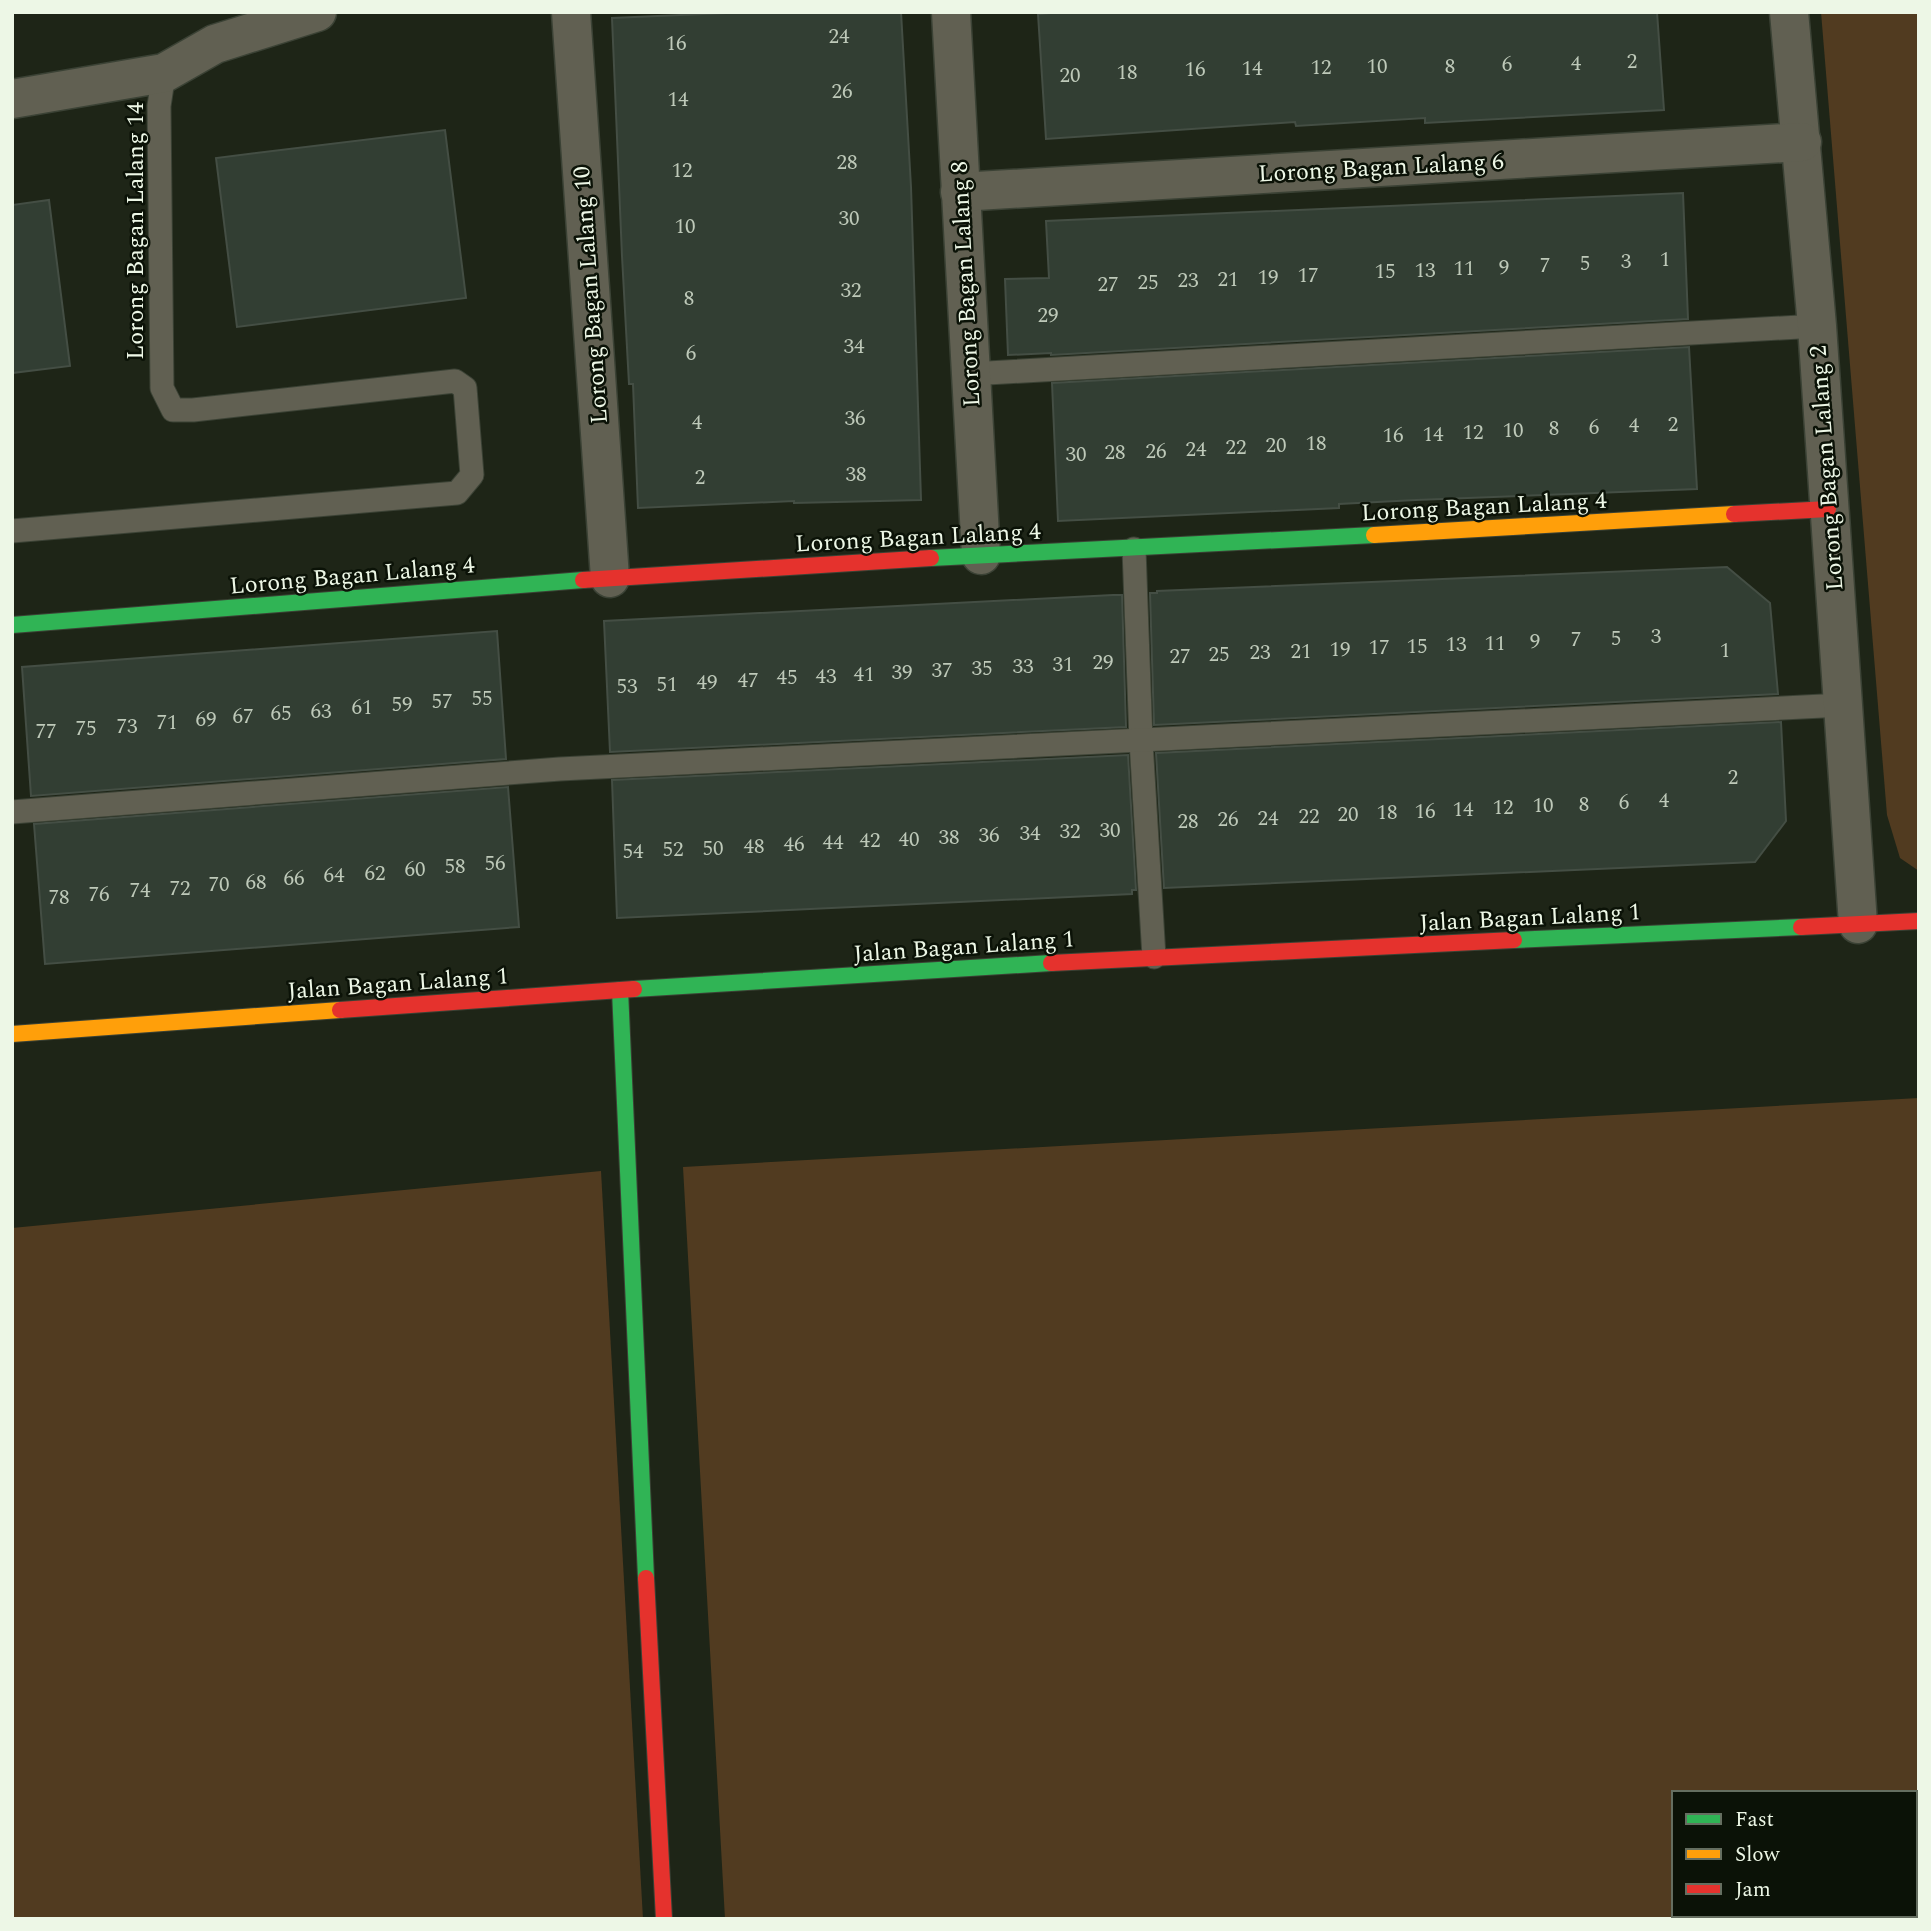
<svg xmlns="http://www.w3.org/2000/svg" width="1931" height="1931" viewBox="0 0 1931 1931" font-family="Spectral,serif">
  <rect width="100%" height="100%" fill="#1e2517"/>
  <!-- green -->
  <g fill="#513b20" fill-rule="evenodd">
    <path d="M 1821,12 L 1919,12 L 1919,871 L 1900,858 L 1887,815 Z"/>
    <path d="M 1919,1098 L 1919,1919 L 725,1919 L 683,1167 ZM 1674,1793 L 1915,1793 L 1915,1915 L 1674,1915 Z"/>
    <path d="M 601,1171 L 643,1919 L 12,1919 L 12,1228 Z"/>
  </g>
  <!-- building -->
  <g fill="#323e33" stroke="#444e44" stroke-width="2">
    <path d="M 750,12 L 901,12 L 911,187 L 921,500 L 794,503 L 794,501 L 638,508 L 633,384 L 629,384 L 622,256 L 612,18 Z"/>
    <path d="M 1065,12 L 1657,12 L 1664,110 L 1425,123 L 1425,118 L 1296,126 L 1295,122 L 1046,139 L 1038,14 Z"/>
    <path d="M 445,130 L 466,298 L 237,327 L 216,158 Z"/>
    <path d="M 1683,193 L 1688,319 L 1051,355 L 1051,353 L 1008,355 L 1005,279 L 1049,278 L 1046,221 Z"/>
    <path d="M 49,200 L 70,366 L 12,373 L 12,205 Z"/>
    <path d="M 1689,347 L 1697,489 L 1416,500 L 1339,504 L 1339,508 L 1058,521 L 1052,383 Z"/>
    <path d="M 1727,567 L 1770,603 L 1778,694 L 1154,725 L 1150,593 L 1157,593 L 1157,591 Z"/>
    <path d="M 1113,595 L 1122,595 L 1126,727 L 610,752 L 604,621 Z"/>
    <path d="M 497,631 L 506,759 L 31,796 L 22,667 Z"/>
    <path d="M 1781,722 L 1786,821 L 1755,862 L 1164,888 L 1156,753 Z"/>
    <path d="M 1128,755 L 1136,890 L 1132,890 L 1132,894 L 617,918 L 612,780 Z"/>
    <path d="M 508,787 L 519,927 L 45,964 L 34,824 Z"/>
  </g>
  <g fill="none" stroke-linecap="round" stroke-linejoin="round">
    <!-- lane casing -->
    <g stroke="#3b4235" stroke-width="25">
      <g id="lane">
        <path d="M 970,374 L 1817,326"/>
        <path d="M 12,531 L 457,493 L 472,475 L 465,388 L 455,381 L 193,410 L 173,410 L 162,388 L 159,106 L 164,73"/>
        <path d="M 1134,549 L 1141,741 L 1154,957"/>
        <path d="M 12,812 L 560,769 L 1843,705"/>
      </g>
    </g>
    <!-- street casing -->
    <g stroke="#3b4235" stroke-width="41">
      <g id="street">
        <path d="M 571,12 L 610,578"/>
        <path d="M 951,12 L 981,555"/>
        <path d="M 1789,12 L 1817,326 L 1858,924"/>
        <path d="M 12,99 L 164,73 L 215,44 L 317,12"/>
        <path d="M 960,192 L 1802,142"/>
      </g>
    </g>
    <!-- fast casing -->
    <g stroke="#3b4235" stroke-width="18">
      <g id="fast">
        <path d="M 931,558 L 1374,535"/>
        <path d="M 12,625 L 583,580"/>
        <path d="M 1514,940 L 1801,927"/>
        <path d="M 634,989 L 1051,963"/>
        <path d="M 620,990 L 646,1578"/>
      </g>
    </g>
    <!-- slow casing -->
    <g stroke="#3b4235" stroke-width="18">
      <g id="slow">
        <path d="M 1374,535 L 1734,514"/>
        <path d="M 12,1034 L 340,1010"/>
      </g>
    </g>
    <!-- jam casing -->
    <g stroke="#3b4235" stroke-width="18">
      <g id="jam">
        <path d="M 1734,514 L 1828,509"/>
        <path d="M 583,580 L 931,558"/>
        <path d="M 1801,927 L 1919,921"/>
        <path d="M 1051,963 L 1514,940"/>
        <path d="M 340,1010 L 634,989"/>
        <path d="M 646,1578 L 664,1919"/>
      </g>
    </g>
    <!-- lane -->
    <use href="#lane" stroke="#616052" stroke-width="23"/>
    <!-- street -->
    <use href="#street" stroke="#616052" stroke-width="38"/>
    <!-- fast -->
    <use href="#fast" stroke="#30b455" stroke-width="16"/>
    <!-- slow -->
    <use href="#slow" stroke="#ff9f0a" stroke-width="16"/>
    <!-- jam -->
    <use href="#jam" stroke="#e5322d" stroke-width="16"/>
  </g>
  <g text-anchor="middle" stroke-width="5" stroke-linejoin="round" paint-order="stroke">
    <!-- number labels -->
    <g font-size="21" fill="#bec9b9">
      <text x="839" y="43">24</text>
      <text x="676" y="50">16</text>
      <text x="1632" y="68">2</text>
      <text x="1576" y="70">4</text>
      <text x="1507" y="71">6</text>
      <text x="1377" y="73">10</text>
      <text x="1450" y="73">8</text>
      <text x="1321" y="74">12</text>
      <text x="1252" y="75">14</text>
      <text x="1195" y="76">16</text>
      <text x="1127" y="79">18</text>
      <text x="1070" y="82">20</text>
      <text x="842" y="98">26</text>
      <text x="678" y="106">14</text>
      <text x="847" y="169">28</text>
      <text x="682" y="177">12</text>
      <text x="849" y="225">30</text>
      <text x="685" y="233">10</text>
      <text x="1665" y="266">1</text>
      <text x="1626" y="268">3</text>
      <text x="1585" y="270">5</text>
      <text x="1545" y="272">7</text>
      <text x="1504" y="274">9</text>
      <text x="1464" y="275">11</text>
      <text x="1425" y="277">13</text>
      <text x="1385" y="278">15</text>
      <text x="1308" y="282">17</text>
      <text x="1268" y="284">19</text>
      <text x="1228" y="286">21</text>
      <text x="1188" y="287">23</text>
      <text x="1148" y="289">25</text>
      <text x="1108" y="291">27</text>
      <text x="851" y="297">32</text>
      <text x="689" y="305">8</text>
      <text x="1048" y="322">29</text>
      <text x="854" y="353">34</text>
      <text x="691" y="360">6</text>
      <text x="855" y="425">36</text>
      <text x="697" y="429">4</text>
      <text x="1673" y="431">2</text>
      <text x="1634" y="432">4</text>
      <text x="1594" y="434">6</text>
      <text x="1554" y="435">8</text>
      <text x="1513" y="437">10</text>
      <text x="1473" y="439">12</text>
      <text x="1433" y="441">14</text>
      <text x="1393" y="442">16</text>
      <text x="1316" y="450">18</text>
      <text x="1276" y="452">20</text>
      <text x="1236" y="454">22</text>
      <text x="1196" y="456">24</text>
      <text x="1156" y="458">26</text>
      <text x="1115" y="459">28</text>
      <text x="1076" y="461">30</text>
      <text x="856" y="481">38</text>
      <text x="700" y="484">2</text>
      <text x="1656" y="643">3</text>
      <text x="1616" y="645">5</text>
      <text x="1576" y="646">7</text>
      <text x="1535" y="648">9</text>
      <text x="1495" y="650">11</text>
      <text x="1456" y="651">13</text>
      <text x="1417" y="653">15</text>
      <text x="1379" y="654">17</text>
      <text x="1340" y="656">19</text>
      <text x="1725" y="657">1</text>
      <text x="1301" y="658">21</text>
      <text x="1260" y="659">23</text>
      <text x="1219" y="661">25</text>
      <text x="1180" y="663">27</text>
      <text x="1103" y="669">29</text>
      <text x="1063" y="671">31</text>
      <text x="1023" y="673">33</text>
      <text x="982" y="675">35</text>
      <text x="942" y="677">37</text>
      <text x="902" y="679">39</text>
      <text x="864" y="681">41</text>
      <text x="826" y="683">43</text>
      <text x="787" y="684">45</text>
      <text x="748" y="687">47</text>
      <text x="707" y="689">49</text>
      <text x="667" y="691">51</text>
      <text x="627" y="693">53</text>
      <text x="482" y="705">55</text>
      <text x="442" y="708">57</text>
      <text x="402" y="711">59</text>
      <text x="362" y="714">61</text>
      <text x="321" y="718">63</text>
      <text x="281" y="720">65</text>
      <text x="243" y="723">67</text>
      <text x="206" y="726">69</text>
      <text x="167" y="729">71</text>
      <text x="127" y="733">73</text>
      <text x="86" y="735">75</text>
      <text x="46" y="738">77</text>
      <text x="1733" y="784">2</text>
      <text x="1664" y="807">4</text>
      <text x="1624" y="809">6</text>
      <text x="1584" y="811">8</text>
      <text x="1543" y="812">10</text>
      <text x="1503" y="814">12</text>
      <text x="1463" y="816">14</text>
      <text x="1425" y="818">16</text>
      <text x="1387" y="819">18</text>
      <text x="1348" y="821">20</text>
      <text x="1309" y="823">22</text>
      <text x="1268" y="825">24</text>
      <text x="1228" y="826">26</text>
      <text x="1188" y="828">28</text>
      <text x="1110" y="837">30</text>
      <text x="1070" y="838">32</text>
      <text x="1030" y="840">34</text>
      <text x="989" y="842">36</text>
      <text x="949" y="844">38</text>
      <text x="909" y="846">40</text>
      <text x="870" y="847">42</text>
      <text x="833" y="849">44</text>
      <text x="794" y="851">46</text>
      <text x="754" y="853">48</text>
      <text x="713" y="855">50</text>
      <text x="673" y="856">52</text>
      <text x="633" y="858">54</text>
      <text x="495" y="870">56</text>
      <text x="455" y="873">58</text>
      <text x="415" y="876">60</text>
      <text x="375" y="880">62</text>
      <text x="334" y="882">64</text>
      <text x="294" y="885">66</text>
      <text x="256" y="889">68</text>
      <text x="219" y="891">70</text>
      <text x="180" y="895">72</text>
      <text x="140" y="897">74</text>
      <text x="99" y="901">76</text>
      <text x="59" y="904">78</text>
    </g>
    <!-- street labels -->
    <g font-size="24" fill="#edf7e6" stroke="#0b1207">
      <text transform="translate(1381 167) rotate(-3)" y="8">Lorong Bagan Lalang 6</text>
      <text transform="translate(135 231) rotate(-90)" y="8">Lorong Bagan Lalang 14</text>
      <text transform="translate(965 284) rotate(-93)" y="8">Lorong Bagan Lalang 8</text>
      <text transform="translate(590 295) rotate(-94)" y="8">Lorong Bagan Lalang 10</text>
      <text transform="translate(1826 468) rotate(-94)" y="8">Lorong Bagan Lalang 2</text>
      <text transform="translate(1484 506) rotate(-3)" y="8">Lorong Bagan Lalang 4</text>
      <text transform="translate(918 537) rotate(-3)" y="8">Lorong Bagan Lalang 4</text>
      <text transform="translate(352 575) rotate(-5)" y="8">Lorong Bagan Lalang 4</text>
      <text transform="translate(1530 917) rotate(-3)" y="8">Jalan Bagan Lalang 1</text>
      <text transform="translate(964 946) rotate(-4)" y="8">Jalan Bagan Lalang 1</text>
      <text transform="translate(398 983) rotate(-4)" y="8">Jalan Bagan Lalang 1</text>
    </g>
  </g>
  <!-- border -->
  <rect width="1931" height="1931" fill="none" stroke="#edf7e6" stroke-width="28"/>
  <!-- legend -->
  <rect x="1672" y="1791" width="245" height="126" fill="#0b1207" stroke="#656e60" stroke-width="2"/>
  <rect x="1686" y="1814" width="35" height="10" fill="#30b455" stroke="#656e60" stroke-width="2"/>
  <text x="1735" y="1826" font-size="21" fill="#edf7e6">Fast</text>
  <rect x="1686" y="1849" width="35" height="10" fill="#ff9f0a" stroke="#656e60" stroke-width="2"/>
  <text x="1735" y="1861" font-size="21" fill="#edf7e6">Slow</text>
  <rect x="1686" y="1884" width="35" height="10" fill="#e5322d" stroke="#656e60" stroke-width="2"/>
  <text x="1735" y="1896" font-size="21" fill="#edf7e6">Jam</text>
</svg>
